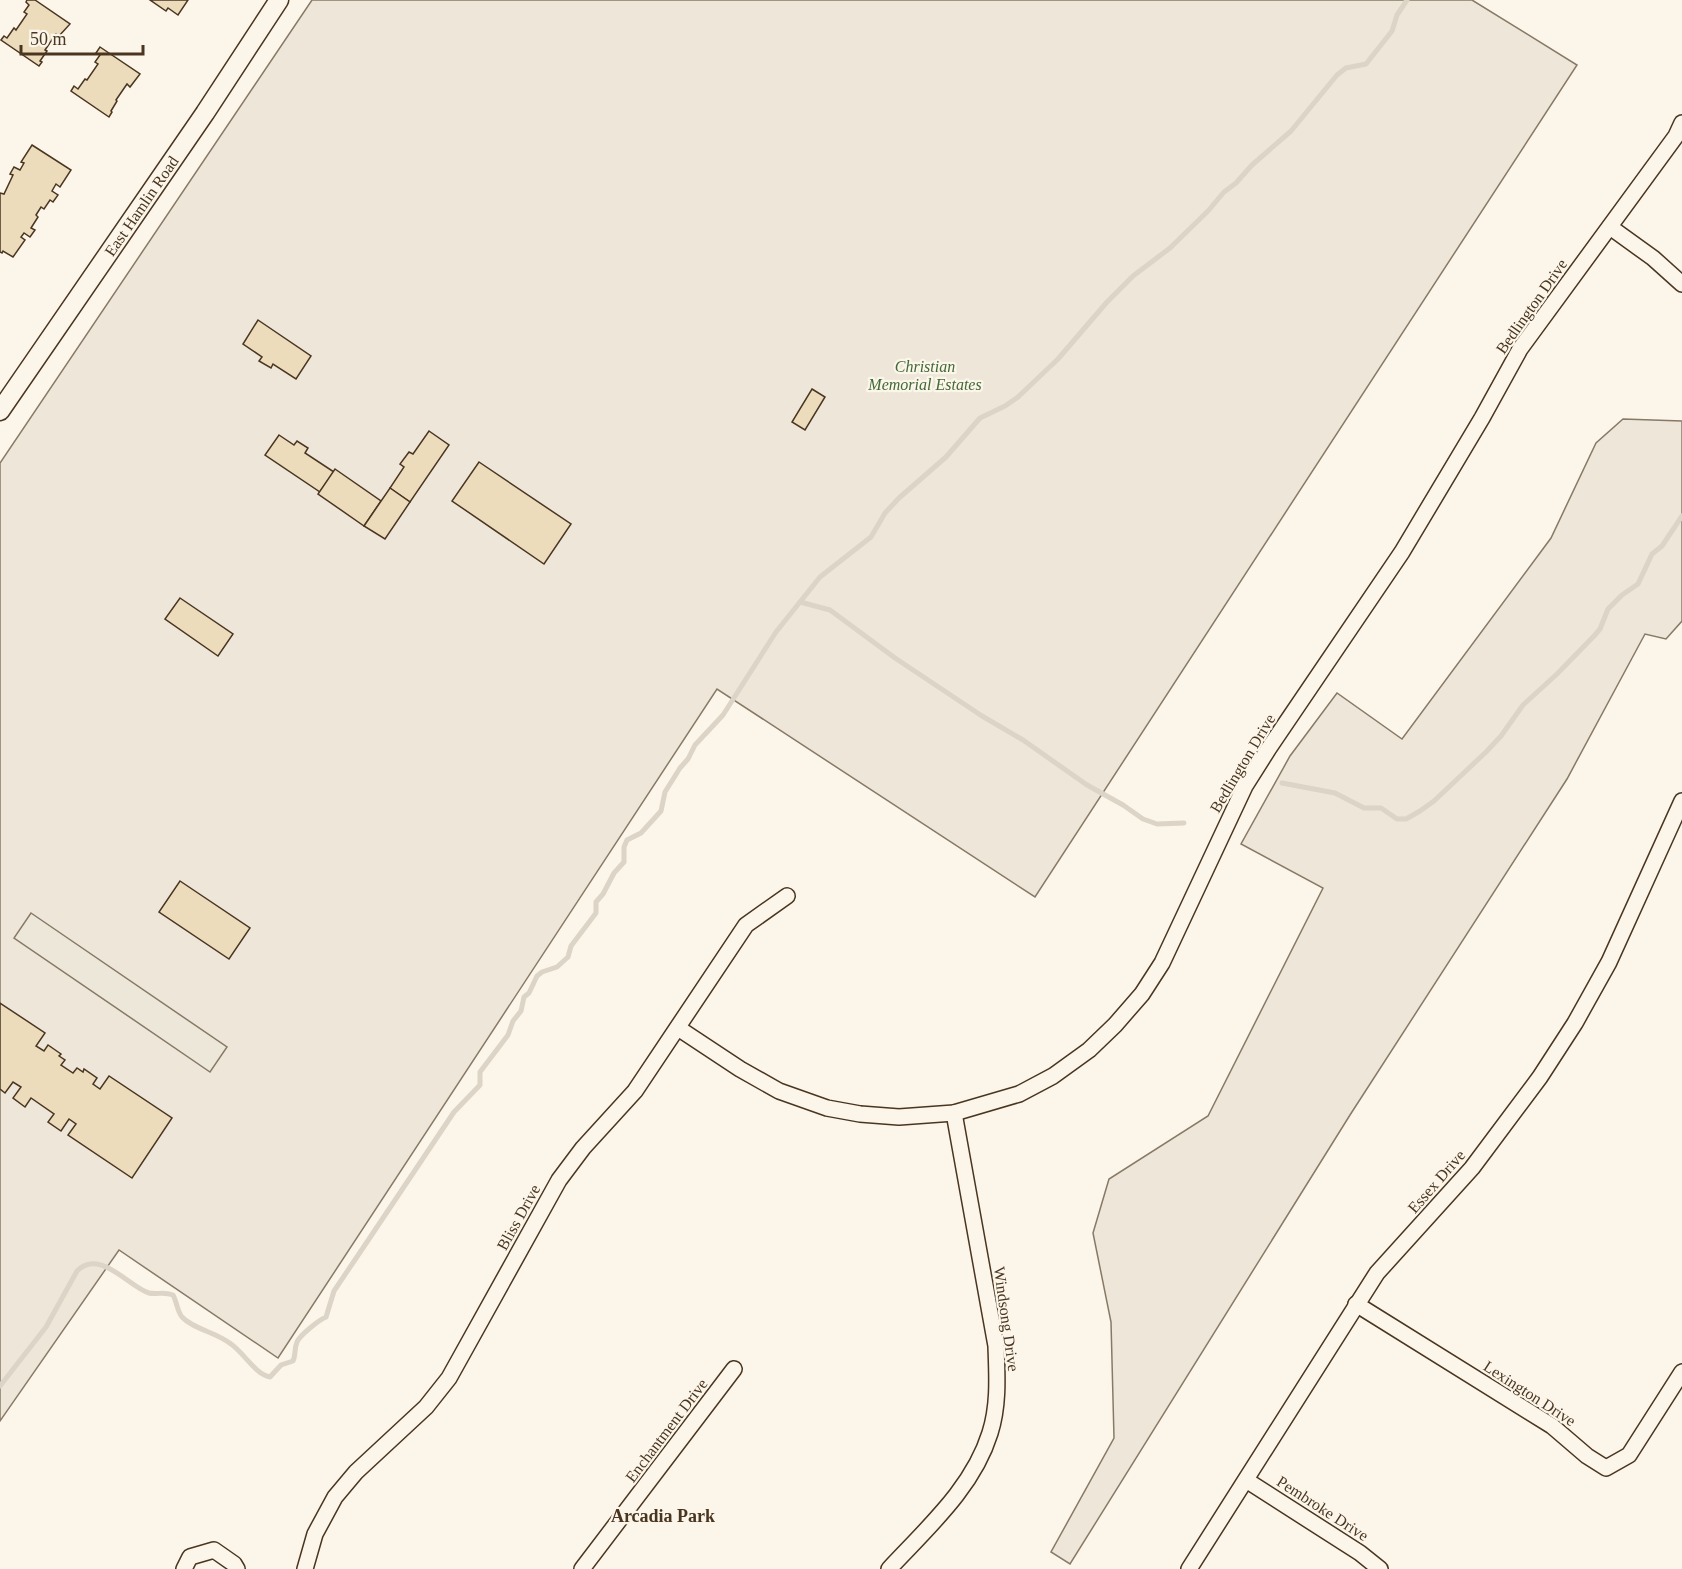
<svg xmlns="http://www.w3.org/2000/svg" width="1682" height="1569" viewBox="0 0 1682 1569" font-family="'Times New Roman',serif">
  <rect width="100%" height="100%" fill="#fbf6e9"/>
  <!-- green -->
  <g fill="#ede6d9" stroke="#887966" stroke-width="1.5">
    <path d="M 312,0 L 1472,0 L 1577,65 L 1035,897 L 717,689 L 278,1358 L 119,1250 L 0,1421 L 0,463 Z"/>
    <path d="M 1623,419 L 1682,421 L 1682,621 L 1666,639 L 1645,634 L 1567,779 L 1350,1115 L 1070,1564 L 1051,1552 L 1114,1438 L 1111,1322 L 1093,1233 L 1109,1179 L 1208,1116 L 1323,888 L 1241,844 L 1290,756 L 1337,693 L 1402,739 L 1551,538 L 1596,443 Z"/>
  </g>
  <!-- parking -->
  <path fill="#ede7d9" stroke="#887966" stroke-width="1.5" d="M 31,913 L 227,1047 L 210,1072 L 14,938 Z"/>
  <g fill="none" stroke-linecap="round" stroke-linejoin="round">
    <!-- stream -->
    <g stroke="#dcd4c6" stroke-width="5">
      <path d="M 800,602 L 830,610 L 895,658 L 982,716 L 1023,740 L 1087,785 L 1123,805 L 1143,819 L 1157,824 L 1184,823"/>
      <path d="M 1282,783 L 1335,793 L 1364,808 L 1381,808 L 1397,819 L 1406,819 L 1420,811 L 1434,801 L 1486,752 L 1501,736 L 1523,705 L 1557,674 L 1594,636 L 1600,629 L 1608,609 L 1622,595 L 1638,584 L 1652,554 L 1662,546 L 1682,516"/>
      <path d="M 0,1386 L 46,1327 L 77,1271 C 100,1248 129,1287 149,1293 C 157,1295 163,1291 173,1295 C 177,1302 177,1311 182,1317 C 193,1329 216,1332 231,1344 C 244,1353 255,1374 270,1377 L 281,1365 L 293,1361 C 296,1355 294,1349 297,1342 C 300,1335 319,1320 326,1317 L 334,1291 L 371,1236 L 454,1112 L 480,1085 L 480,1072 L 508,1035 L 513,1021 L 521,1011 L 524,997 L 529,993 L 537,976 L 542,972 L 557,967 L 568,957 L 571,946 L 596,913 L 596,902 L 603,894 L 614,873 L 624,862 L 624,847 L 627,840 L 641,833 L 661,811 L 665,792 L 680,768 L 688,759 L 695,745 L 723,715 L 776,632 L 820,577 L 871,537 L 885,513 L 899,498 L 946,457 L 980,418 L 1005,406 L 1018,397 L 1058,359 L 1107,302 L 1133,276 L 1170,248 L 1208,211 L 1224,192 L 1236,183 L 1252,165 L 1291,131 L 1337,75 L 1346,68 L 1366,64 L 1392,31 L 1397,15 L 1407,0"/>
    </g>
  </g>
  <!-- building -->
  <g fill="#ecdcbc" stroke="#4a3520" stroke-width="1.5">
    <path d="M 27,0 L 35,0 L 70,24 L 59,36 L 56,34 L 45,50 L 47,51 L 40,61 L 42,62 L 39,66 L 1,40 L 4,36 L 7,38 L 14,28 L 16,30 L 27,14 L 24,12 L 29,5 L 26,2 Z"/>
    <path d="M 150,0 L 188,0 L 178,15 L 168,8 L 166,11 Z"/>
    <path d="M 100,47 L 140,74 L 130,87 L 127,84 L 116,100 L 117,101 L 111,111 L 112,112 L 109,117 L 71,91 L 74,86 L 78,89 L 85,79 L 87,80 L 98,64 L 95,62 L 100,55 L 96,53 Z"/>
    <path d="M 32,145 L 71,170 L 60,187 L 56,184 L 52,191 L 58,195 L 53,202 L 50,200 L 44,209 L 41,207 L 36,215 L 38,217 L 31,228 L 35,230 L 30,237 L 24,233 L 21,237 L 25,240 L 13,257 L 3,251 L 2,253 L 0,252 L 0,193 L 4,194 L 13,175 L 10,174 L 14,167 L 20,170 L 24,163 L 21,162 Z"/>
    <path d="M 258,320 L 311,356 L 296,379 L 273,364 L 271,368 L 259,361 L 262,357 L 243,344 Z"/>
    <path d="M 812,389 L 825,397 L 805,430 L 792,422 Z"/>
    <path d="M 429,431 L 449,445 L 410,502 L 390,488 L 404,467 L 400,464 L 409,452 L 413,454 Z"/>
    <path d="M 279,435 L 294,445 L 297,441 L 308,448 L 305,453 L 334,472 L 320,492 L 265,455 Z"/>
    <path d="M 479,462 L 571,524 L 544,564 L 452,501 Z"/>
    <path d="M 335,469 L 381,501 L 364,526 L 318,494 Z"/>
    <path d="M 390,488 L 410,502 L 385,539 L 364,526 Z"/>
    <path d="M 180,598 L 233,634 L 218,656 L 165,619 Z"/>
    <path d="M 180,881 L 250,928 L 229,959 L 159,912 Z"/>
    <path d="M 0,1003 L 45,1033 L 36,1046 L 44,1051 L 48,1045 L 61,1054 L 59,1056 L 65,1060 L 61,1065 L 73,1073 L 77,1068 L 83,1072 L 84,1069 L 97,1078 L 93,1084 L 100,1089 L 109,1076 L 172,1118 L 132,1178 L 68,1135 L 76,1124 L 69,1119 L 61,1131 L 48,1122 L 54,1114 L 31,1098 L 25,1107 L 13,1098 L 21,1087 L 13,1082 L 5,1093 L 0,1089 Z"/>
  </g>
  <g fill="none" stroke-linecap="round" stroke-linejoin="round">
    <!-- minor casing -->
    <g stroke="#4a3520" stroke-width="18">
      <g id="minor">
        <path d="M 1610,227 L 1653,258 L 1682,284"/>
        <path d="M 678,1028 L 740,1069 L 779,1091 L 827,1108 L 860,1114 L 899,1117 L 954,1113 L 1019,1094 L 1053,1076 L 1089,1050 L 1115,1025 L 1142,994 L 1162,963 L 1245,786 L 1269,748 L 1402,552 L 1482,418 L 1520,349 L 1676,136 L 1682,123"/>
        <path d="M 1356,1304 L 1552,1426 L 1587,1456 L 1606,1468 L 1629,1455 L 1682,1372"/>
        <path d="M 1246,1480 L 1360,1553 L 1380,1569"/>
        <path d="M 184,1569 L 190,1557 L 214,1550 L 234,1564 L 237,1569"/>
        <path d="M 305,1569 L 315,1534 L 335,1497 L 356,1472 L 426,1407 L 449,1378 L 559,1180 L 583,1148 L 635,1091 L 746,925 L 787,896"/>
        <path d="M 582,1569 L 734,1369"/>
        <path d="M 889,1569 C 927,1528 973,1488 990,1433 C 999,1405 997,1375 996,1346 L 954,1113"/>
        <path d="M 1189,1569 L 1377,1273 L 1472,1168 L 1540,1077 L 1575,1023 L 1609,962 L 1682,801"/>
      </g>
    </g>
    <!-- tertiary casing -->
    <g stroke="#4a3520" stroke-width="21">
      <g id="tertiary">
        <path id="s1" d="M 0,411 L 205,113 L 279,0"/>
      </g>
    </g>
    <!-- minor -->
    <use href="#minor" stroke="#fbf6e9" stroke-width="15"/>
    <!-- tertiary -->
    <use href="#tertiary" stroke="#fbf6e9" stroke-width="18"/>
  </g>
  <g text-anchor="middle" stroke-width="4.5" stroke-linejoin="round" paint-order="stroke">
    <!-- street labels -->
    <g font-size="16" fill="#4a3520" stroke="#fbf6e9">
      <text dy="6" stroke="none"><textPath href="#s1" startOffset="249">East Hamlin Road</textPath></text>
      <text transform="translate(1531 306) rotate(-55)" y="6">Bedlington Drive</text>
      <text transform="translate(1242 763) rotate(-59)" y="6">Bedlington Drive</text>
      <text transform="translate(1436 1181) rotate(-49)" y="6">Essex Drive</text>
      <text transform="translate(518 1217) rotate(-61)" y="6">Bliss Drive</text>
      <text transform="translate(1007 1319) rotate(82)" y="6">Windsong Drive</text>
      <text transform="translate(1530 1393) rotate(33)" y="6">Lexington Drive</text>
      <text transform="translate(666 1430) rotate(-53)" y="6">Enchantment Drive</text>
      <text transform="translate(1323 1508) rotate(33)" y="6">Pembroke Drive</text>
    </g>
    <!-- park labels -->
    <g font-size="16" font-style="italic" fill="#436837" stroke="#fbf6e9">
      <text x="925" y="372">Christian<tspan x="925" dy="18">Memorial Estates</tspan></text>
    </g>
    <!-- neighbourhood labels -->
    <g font-size="18" font-weight="bold" fill="#4a3520" stroke="#fbf6e9">
      <text x="663" y="1522">Arcadia Park</text>
    </g>
  </g>
  <!-- scale -->
  <path d="M21 45v9h122v-9" fill="none" stroke="#4a3520" stroke-width="3"/>
  <text x="30" y="45" font-size="18" fill="#4a3520" stroke="#fbf6e9" stroke-width="4.5" paint-order="stroke">50 m</text>
</svg>
